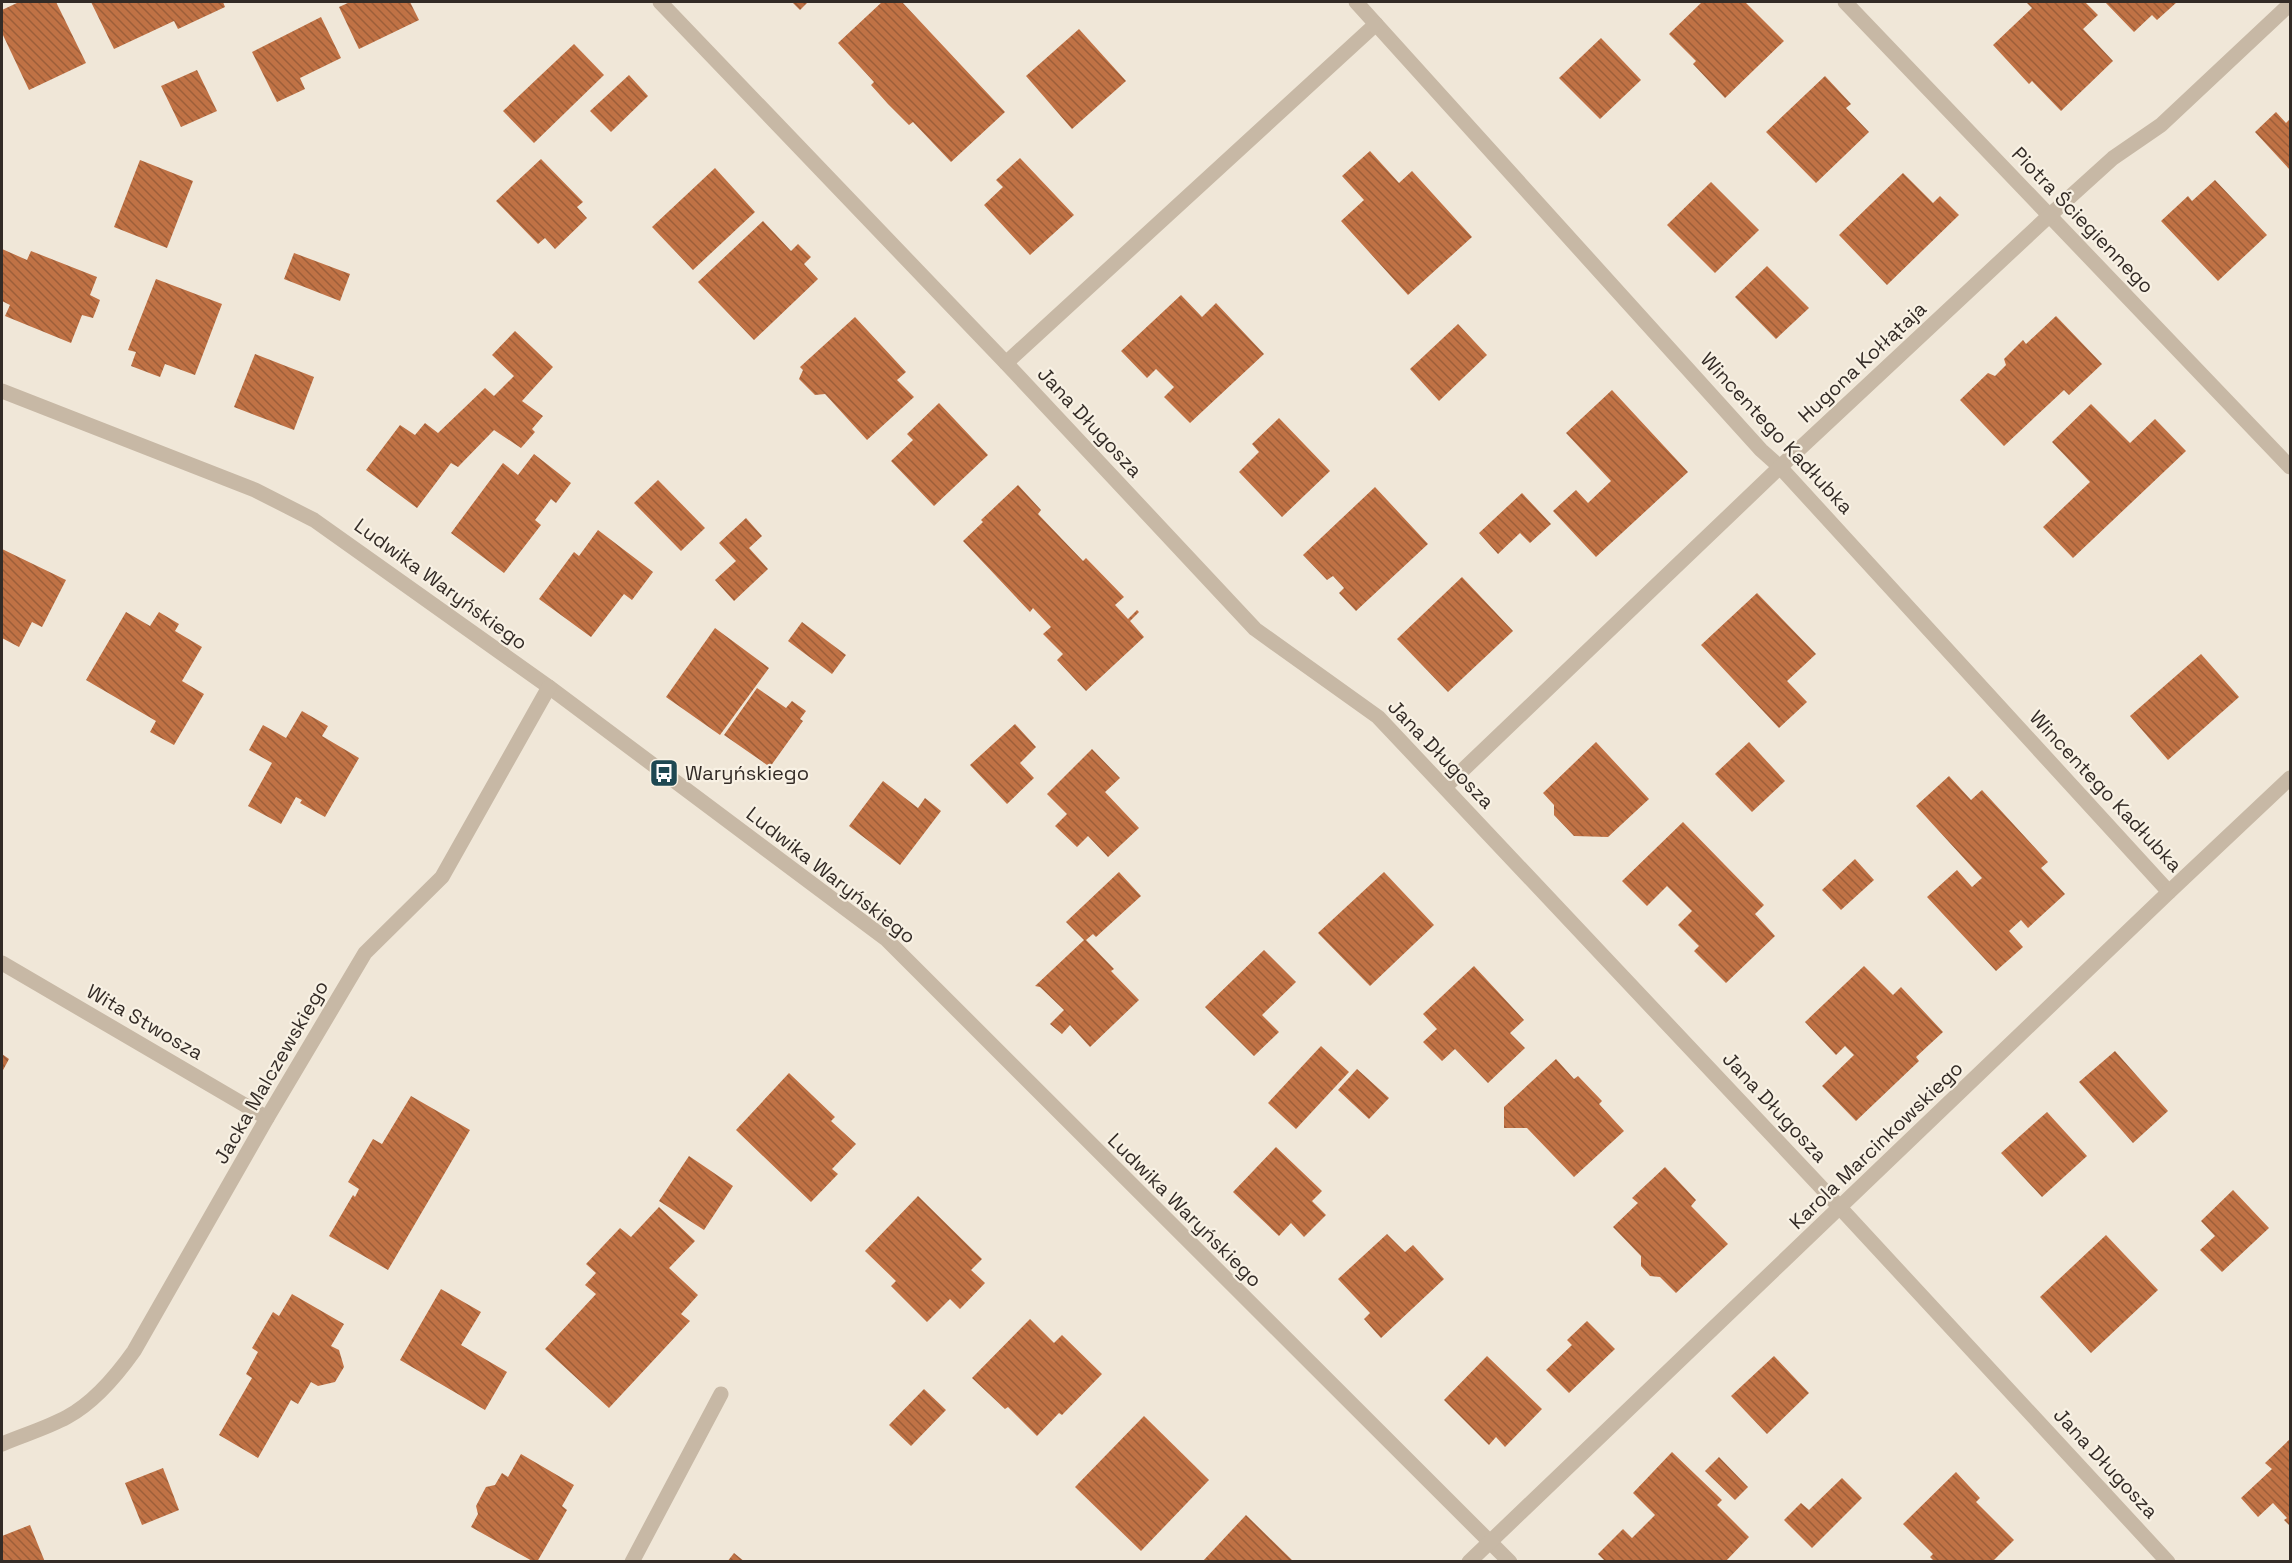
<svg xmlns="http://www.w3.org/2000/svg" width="2292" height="1563" viewBox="0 0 2292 1563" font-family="'Space Grotesk',sans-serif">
  <defs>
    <pattern id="building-back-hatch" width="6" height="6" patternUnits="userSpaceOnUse" patternTransform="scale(1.5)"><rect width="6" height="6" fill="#c07245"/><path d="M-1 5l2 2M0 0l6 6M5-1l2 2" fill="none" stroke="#9d5e39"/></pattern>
  </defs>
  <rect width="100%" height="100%" fill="#f0e7d8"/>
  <!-- building -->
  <g fill="url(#building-back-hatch)">
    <path d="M 19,2 L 56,2 L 86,63 L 29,90 L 2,33 L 2,10 Z"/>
    <path d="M 91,2 L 223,2 L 225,7 L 178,29 L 174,21 L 114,49 Z"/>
    <path d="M 350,2 L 410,2 L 419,20 L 359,49 L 339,7 Z"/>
    <path d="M 792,2 L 808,2 L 800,10 Z"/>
    <path d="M 882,2 L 902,2 L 1005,112 L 951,162 L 913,122 L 909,125 L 888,104 L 871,85 L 874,82 L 838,43 Z"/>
    <path d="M 1702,2 L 1745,2 L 1784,41 L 1725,98 L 1693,64 L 1696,61 L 1669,34 Z"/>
    <path d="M 2026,2 L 2085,2 L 2098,15 L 2083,29 L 2113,61 L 2061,111 L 2032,81 L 2029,84 L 1993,45 L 2032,8 Z"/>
    <path d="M 2105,2 L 2177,2 L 2157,20 L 2152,15 L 2134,32 Z"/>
    <path d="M 321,17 L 341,58 L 300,78 L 305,89 L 277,102 L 252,52 Z"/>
    <path d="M 1079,29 L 1126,81 L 1072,129 L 1026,76 Z"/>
    <path d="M 1601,38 L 1641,80 L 1600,119 L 1559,78 Z"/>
    <path d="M 574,44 L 604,75 L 534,143 L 503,111 Z"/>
    <path d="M 197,70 L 217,111 L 181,127 L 161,86 Z"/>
    <path d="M 629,75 L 648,96 L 611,132 L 590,111 Z"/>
    <path d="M 1825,76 L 1851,104 L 1846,108 L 1869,132 L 1816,183 L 1766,132 Z"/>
    <path d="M 2276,112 L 2286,123 L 2290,119 L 2290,170 L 2255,132 Z"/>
    <path d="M 1370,151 L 1399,183 L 1412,171 L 1472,237 L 1408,295 L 1341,221 L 1364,200 L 1342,176 Z"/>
    <path d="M 1020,158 L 1074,215 L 1030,255 L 984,205 L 1003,187 L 996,180 Z"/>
    <path d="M 541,159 L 583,202 L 577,207 L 587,218 L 555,249 L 545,238 L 538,244 L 496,201 Z"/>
    <path d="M 140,160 L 193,181 L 167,248 L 114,227 Z"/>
    <path d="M 715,168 L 755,212 L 693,270 L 652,227 Z"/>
    <path d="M 1903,173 L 1933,203 L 1940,196 L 1959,215 L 1887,285 L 1839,235 Z"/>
    <path d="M 2215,180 L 2267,235 L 2218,281 L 2161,221 L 2188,196 L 2192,201 Z"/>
    <path d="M 1711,182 L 1759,230 L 1715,273 L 1667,225 Z"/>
    <path d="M 763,221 L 791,251 L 798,244 L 811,257 L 804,264 L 818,279 L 754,340 L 698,282 Z"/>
    <path d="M 2,249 L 27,260 L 31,251 L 97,277 L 90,295 L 100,300 L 93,318 L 82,315 L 71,343 L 5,316 L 10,305 L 2,301 Z"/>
    <path d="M 294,253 L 350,274 L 340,301 L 284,279 Z"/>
    <path d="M 1767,266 L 1809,308 L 1776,339 L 1735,297 Z"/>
    <path d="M 156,279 L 222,304 L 195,375 L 165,364 L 160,377 L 131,366 L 136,352 L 128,350 Z"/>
    <path d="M 1181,295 L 1202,317 L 1216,303 L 1264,354 L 1190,423 L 1164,397 L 1174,387 L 1156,369 L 1147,378 L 1121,351 Z"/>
    <path d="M 2056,316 L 2102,364 L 2069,395 L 2064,390 L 2004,446 L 1960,400 L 1988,373 L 1995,376 L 2006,365 L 2004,359 L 2023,340 L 2026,344 Z"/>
    <path d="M 855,317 L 906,372 L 897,380 L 914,397 L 867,440 L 825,394 L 815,395 L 799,379 L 803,370 L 800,367 Z"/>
    <path d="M 1458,324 L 1487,355 L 1439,401 L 1410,369 Z"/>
    <path d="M 515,331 L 553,367 L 522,401 L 543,416 L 532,429 L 535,432 L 521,448 L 494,430 L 458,467 L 451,463 L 417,508 L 366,470 L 400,425 L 415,435 L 425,423 L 438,433 L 485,388 L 494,396 L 514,376 L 492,355 Z"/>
    <path d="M 255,354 L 314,377 L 294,430 L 234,407 Z"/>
    <path d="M 1612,390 L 1688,472 L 1596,557 L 1553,511 L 1576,490 L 1588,503 L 1611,481 L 1566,433 Z"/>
    <path d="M 939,403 L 988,455 L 934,506 L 891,461 L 913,440 L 907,434 Z"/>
    <path d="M 2091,404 L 2130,443 L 2155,419 L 2186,451 L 2073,558 L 2043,527 L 2090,482 L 2052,442 Z"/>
    <path d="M 1279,418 L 1330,471 L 1282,517 L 1239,472 L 1259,452 L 1252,444 Z"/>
    <path d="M 534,454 L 571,483 L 556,503 L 551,499 L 535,520 L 541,525 L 504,573 L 451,533 L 503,463 L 518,475 Z"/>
    <path d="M 658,480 L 705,528 L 681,551 L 634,503 Z"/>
    <path d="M 1018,485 L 1041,510 L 1038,514 L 1083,561 L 1086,558 L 1124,597 L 1115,605 L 1128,619 L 1137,610 L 1139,612 L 1130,621 L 1144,637 L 1086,691 L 1057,660 L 1063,654 L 1043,634 L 1051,627 L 1033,608 L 1030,612 L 963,541 L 983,522 L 981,520 Z"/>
    <path d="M 1375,487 L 1428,544 L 1356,611 L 1339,593 L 1344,588 L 1333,576 L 1327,580 L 1303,555 Z"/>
    <path d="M 1522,493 L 1551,524 L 1530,543 L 1520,533 L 1498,554 L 1479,533 Z"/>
    <path d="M 746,518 L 762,536 L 749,548 L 768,569 L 734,601 L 715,580 L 736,561 L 719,543 Z"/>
    <path d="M 598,530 L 653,572 L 632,600 L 624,594 L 591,637 L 539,599 L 574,552 L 579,556 Z"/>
    <path d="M 2,549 L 66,580 L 42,627 L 32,622 L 19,647 L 2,638 Z"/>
    <path d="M 1462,577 L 1513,631 L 1448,692 L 1397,639 Z"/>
    <path d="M 1757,593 L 1816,654 L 1787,681 L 1807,702 L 1779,728 L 1701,645 Z"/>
    <path d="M 126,612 L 150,626 L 159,612 L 179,624 L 175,631 L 202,647 L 182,681 L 204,694 L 174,745 L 150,732 L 156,721 L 86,680 Z"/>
    <path d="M 802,622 L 846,655 L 832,674 L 788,641 Z"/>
    <path d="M 715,628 L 769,668 L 720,735 L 666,697 Z"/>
    <path d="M 2201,654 L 2239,697 L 2168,760 L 2130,716 Z"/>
    <path d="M 757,688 L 786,708 L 792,701 L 806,711 L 800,719 L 803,721 L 770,767 L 724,735 Z"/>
    <path d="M 302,711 L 328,726 L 322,736 L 359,758 L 325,817 L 300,803 L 302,800 L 296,797 L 281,824 L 248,806 L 272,763 L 249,750 L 263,725 L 286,738 Z"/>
    <path d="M 1015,724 L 1036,747 L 1020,763 L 1034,778 L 1007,804 L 970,765 Z"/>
    <path d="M 1596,742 L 1649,799 L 1608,837 L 1574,836 L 1554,815 L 1554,805 L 1543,793 Z"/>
    <path d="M 1749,742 L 1785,781 L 1752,812 L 1715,774 Z"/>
    <path d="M 1092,749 L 1120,778 L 1105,792 L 1139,828 L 1108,857 L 1088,836 L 1077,847 L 1055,826 L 1067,814 L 1047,794 Z"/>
    <path d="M 1949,776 L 1971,800 L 1982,790 L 2048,862 L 2041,868 L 2065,894 L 2028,928 L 2021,920 L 2009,931 L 2023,947 L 1996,971 L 1927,897 L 1957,870 L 1972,887 L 1982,878 L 1916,806 Z"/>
    <path d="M 883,781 L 918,808 L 925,798 L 941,811 L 900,865 L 849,826 Z"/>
    <path d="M 1683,822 L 1764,905 L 1755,914 L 1775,936 L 1726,983 L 1694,951 L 1699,946 L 1678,925 L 1692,911 L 1667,886 L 1647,906 L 1622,881 Z"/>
    <path d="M 1855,859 L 1874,880 L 1841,910 L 1822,890 Z"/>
    <path d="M 1119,872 L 1141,896 L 1096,937 L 1093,934 L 1086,940 L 1114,969 L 1111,971 L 1139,1000 L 1090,1047 L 1070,1025 L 1062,1034 L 1050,1024 L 1064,1010 L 1040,987 L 1035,986 L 1084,940 L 1066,922 Z"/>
    <path d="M 1384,872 L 1434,925 L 1370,986 L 1318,933 Z"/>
    <path d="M 1264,950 L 1296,982 L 1262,1015 L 1279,1032 L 1254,1056 L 1205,1007 Z"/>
    <path d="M 1474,966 L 1524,1020 L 1510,1033 L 1525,1048 L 1488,1083 L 1455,1049 L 1442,1061 L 1423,1042 L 1437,1029 L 1423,1014 Z"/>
    <path d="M 1864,966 L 1893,995 L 1901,987 L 1943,1032 L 1916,1057 L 1919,1061 L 1856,1121 L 1822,1086 L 1854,1055 L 1845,1046 L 1836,1055 L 1805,1022 Z"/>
    <path d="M 1321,1046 L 1349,1072 L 1296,1129 L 1268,1103 Z"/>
    <path d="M 2115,1051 L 2168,1111 L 2133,1143 L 2079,1082 Z"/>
    <path d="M 2,1054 L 9,1059 L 2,1072 Z"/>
    <path d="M 1556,1059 L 1574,1079 L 1578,1076 L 1602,1101 L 1599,1104 L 1624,1131 L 1574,1177 L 1527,1128 L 1504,1128 L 1504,1107 Z"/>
    <path d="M 1357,1069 L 1389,1098 L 1369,1119 L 1338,1090 Z"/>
    <path d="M 789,1073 L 835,1117 L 831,1121 L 856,1144 L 832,1169 L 838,1174 L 811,1202 L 736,1130 Z"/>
    <path d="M 411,1096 L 470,1130 L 388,1270 L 329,1236 L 353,1195 L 355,1197 L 359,1189 L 348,1182 L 373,1139 L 382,1144 Z"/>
    <path d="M 2047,1112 L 2087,1156 L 2042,1197 L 2001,1153 Z"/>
    <path d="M 1276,1147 L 1322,1191 L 1312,1201 L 1326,1215 L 1304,1237 L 1291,1223 L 1279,1236 L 1233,1192 Z"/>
    <path d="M 689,1156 L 733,1186 L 704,1230 L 659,1201 Z"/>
    <path d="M 1665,1167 L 1696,1200 L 1691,1206 L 1728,1244 L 1676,1293 L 1660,1277 L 1650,1276 L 1641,1266 L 1641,1256 L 1613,1227 L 1638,1203 L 1632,1198 Z"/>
    <path d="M 2233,1190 L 2269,1228 L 2222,1272 L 2200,1250 L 2215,1236 L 2201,1221 Z"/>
    <path d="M 918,1196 L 982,1259 L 971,1270 L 985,1283 L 960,1309 L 950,1299 L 927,1322 L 891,1286 L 896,1281 L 865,1251 Z"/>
    <path d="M 659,1207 L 695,1241 L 669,1268 L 698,1295 L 681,1314 L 690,1321 L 609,1408 L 545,1349 L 596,1294 L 585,1285 L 596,1273 L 586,1264 L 620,1228 L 631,1237 Z"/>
    <path d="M 1387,1234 L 1405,1252 L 1413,1245 L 1444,1279 L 1381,1338 L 1364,1319 L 1370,1313 L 1338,1279 Z"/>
    <path d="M 2106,1235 L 2158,1290 L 2091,1353 L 2040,1297 Z"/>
    <path d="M 441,1289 L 481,1312 L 461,1345 L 507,1372 L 485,1410 L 400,1360 Z"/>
    <path d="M 292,1294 L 344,1324 L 331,1346 L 339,1350 L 344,1367 L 335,1382 L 318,1386 L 311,1382 L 298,1404 L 291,1400 L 258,1458 L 219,1435 L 252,1378 L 246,1374 L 258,1352 L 252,1348 L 273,1312 L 279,1316 Z"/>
    <path d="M 1030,1319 L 1054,1343 L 1062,1335 L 1102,1374 L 1062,1415 L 1059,1413 L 1037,1436 L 1008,1407 L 1005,1409 L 972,1378 Z"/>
    <path d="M 1587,1321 L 1615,1349 L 1569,1393 L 1546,1370 L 1572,1345 L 1567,1340 Z"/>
    <path d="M 1487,1356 L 1542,1409 L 1505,1447 L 1496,1437 L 1489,1445 L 1444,1400 Z"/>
    <path d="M 1774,1356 L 1809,1393 L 1767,1434 L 1731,1396 Z"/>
    <path d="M 924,1389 L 946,1410 L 911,1446 L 889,1425 Z"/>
    <path d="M 1144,1416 L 1209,1480 L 1141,1551 L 1075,1487 Z"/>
    <path d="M 2290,1439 L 2290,1526 L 2284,1520 L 2287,1518 L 2273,1503 L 2258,1517 L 2241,1498 L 2272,1469 L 2265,1463 Z"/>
    <path d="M 1672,1452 L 1722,1500 L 1717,1505 L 1749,1537 L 1725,1562 L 1606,1562 L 1598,1554 L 1623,1529 L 1632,1538 L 1655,1515 L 1633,1493 Z"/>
    <path d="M 521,1454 L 574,1485 L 562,1506 L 567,1510 L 537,1562 L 534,1562 L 471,1527 L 478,1514 L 476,1506 L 486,1487 L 495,1485 L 502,1473 L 508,1477 Z"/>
    <path d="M 1719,1457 L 1748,1487 L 1735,1500 L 1705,1471 Z"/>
    <path d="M 163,1468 L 179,1510 L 142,1525 L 125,1483 Z"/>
    <path d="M 1956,1472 L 1980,1498 L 1976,1502 L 2014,1540 L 1992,1562 L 1935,1562 L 1930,1557 L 1933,1554 L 1903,1524 Z"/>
    <path d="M 1842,1478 L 1862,1498 L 1812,1548 L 1784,1520 L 1801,1503 L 1809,1510 Z"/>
    <path d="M 1246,1515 L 1294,1562 L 1202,1562 Z"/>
    <path d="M 30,1525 L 45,1562 L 2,1562 L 2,1536 Z"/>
    <path d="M 734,1553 L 745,1562 L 727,1562 Z"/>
  </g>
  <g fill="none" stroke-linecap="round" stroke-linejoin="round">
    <!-- minor -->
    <g stroke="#c7b8a5" stroke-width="15">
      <path d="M 660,2 L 1006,363 L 1255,629 L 1378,717 L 1819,1185 L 2168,1562"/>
      <path d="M 1356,2 L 1761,450 L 1780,467 L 2169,892"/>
      <path d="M 1845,2 L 2290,467"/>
      <path d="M 1006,363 L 1376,24"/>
      <path d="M 2,391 L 255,490 L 314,520 L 549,687 L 886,939 L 1510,1562"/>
      <path d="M 1445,787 L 1780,467 L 2050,215 L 2113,158 L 2161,125 L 2290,4"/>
      <path d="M 2,963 L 267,1118"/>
      <path d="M 2,1444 C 23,1435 47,1428 67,1417 C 95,1402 117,1375 134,1351 L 267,1118 L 365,953 L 442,877 L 549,687"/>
      <path d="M 632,1562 L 721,1394"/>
      <path d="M 1469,1562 L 2169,892 L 2290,778"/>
    </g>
  </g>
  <!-- icons -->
  <defs>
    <g id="bus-square" transform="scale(1.5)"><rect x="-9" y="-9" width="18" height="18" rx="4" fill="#1e4852" stroke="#f8f1e4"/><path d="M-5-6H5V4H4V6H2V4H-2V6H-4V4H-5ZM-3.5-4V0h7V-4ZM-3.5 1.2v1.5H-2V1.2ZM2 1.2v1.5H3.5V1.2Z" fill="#fff"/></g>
  </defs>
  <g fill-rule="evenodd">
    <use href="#bus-square" x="664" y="773"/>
  </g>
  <g text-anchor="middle" stroke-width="4.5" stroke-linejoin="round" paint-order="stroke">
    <!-- street labels -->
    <g font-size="20" fill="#332b26" stroke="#f8f1e4">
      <text transform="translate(2083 220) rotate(46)" y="7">Piotra Ściegiennego</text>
      <text transform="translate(1862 362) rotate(-43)" y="7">Hugona Kołłątaja</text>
      <text transform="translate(1090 422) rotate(47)" y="7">Jana Długosza</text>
      <text transform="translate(1777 433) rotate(47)" y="7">Wincentego Kadłubka</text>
      <text transform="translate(441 584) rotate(36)" y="7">Ludwika Waryńskiego</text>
      <text transform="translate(1441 754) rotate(46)" y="7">Jana Długosza</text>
      <text transform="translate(2106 791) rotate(47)" y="7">Wincentego Kadłubka</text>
      <text transform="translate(831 875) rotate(38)" y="7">Ludwika Waryńskiego</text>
      <text transform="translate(145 1022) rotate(30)" y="7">Wita Stwosza</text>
      <text transform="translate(271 1072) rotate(-60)" y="7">Jacka Malczewskiego</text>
      <text transform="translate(1775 1107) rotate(47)" y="7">Jana Długosza</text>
      <text transform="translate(1876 1145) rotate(-44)" y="7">Karola Marcinkowskiego</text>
      <text transform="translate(1185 1210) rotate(45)" y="7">Ludwika Waryńskiego</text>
      <text transform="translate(2106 1463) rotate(47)" y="7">Jana Długosza</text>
    </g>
    <!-- poi labels -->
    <g font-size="20" fill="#332b26" stroke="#f8f1e4" text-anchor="start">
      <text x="685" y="780">Waryńskiego</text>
    </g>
  </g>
  <!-- border -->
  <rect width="2292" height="1563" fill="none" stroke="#332b26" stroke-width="6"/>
</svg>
